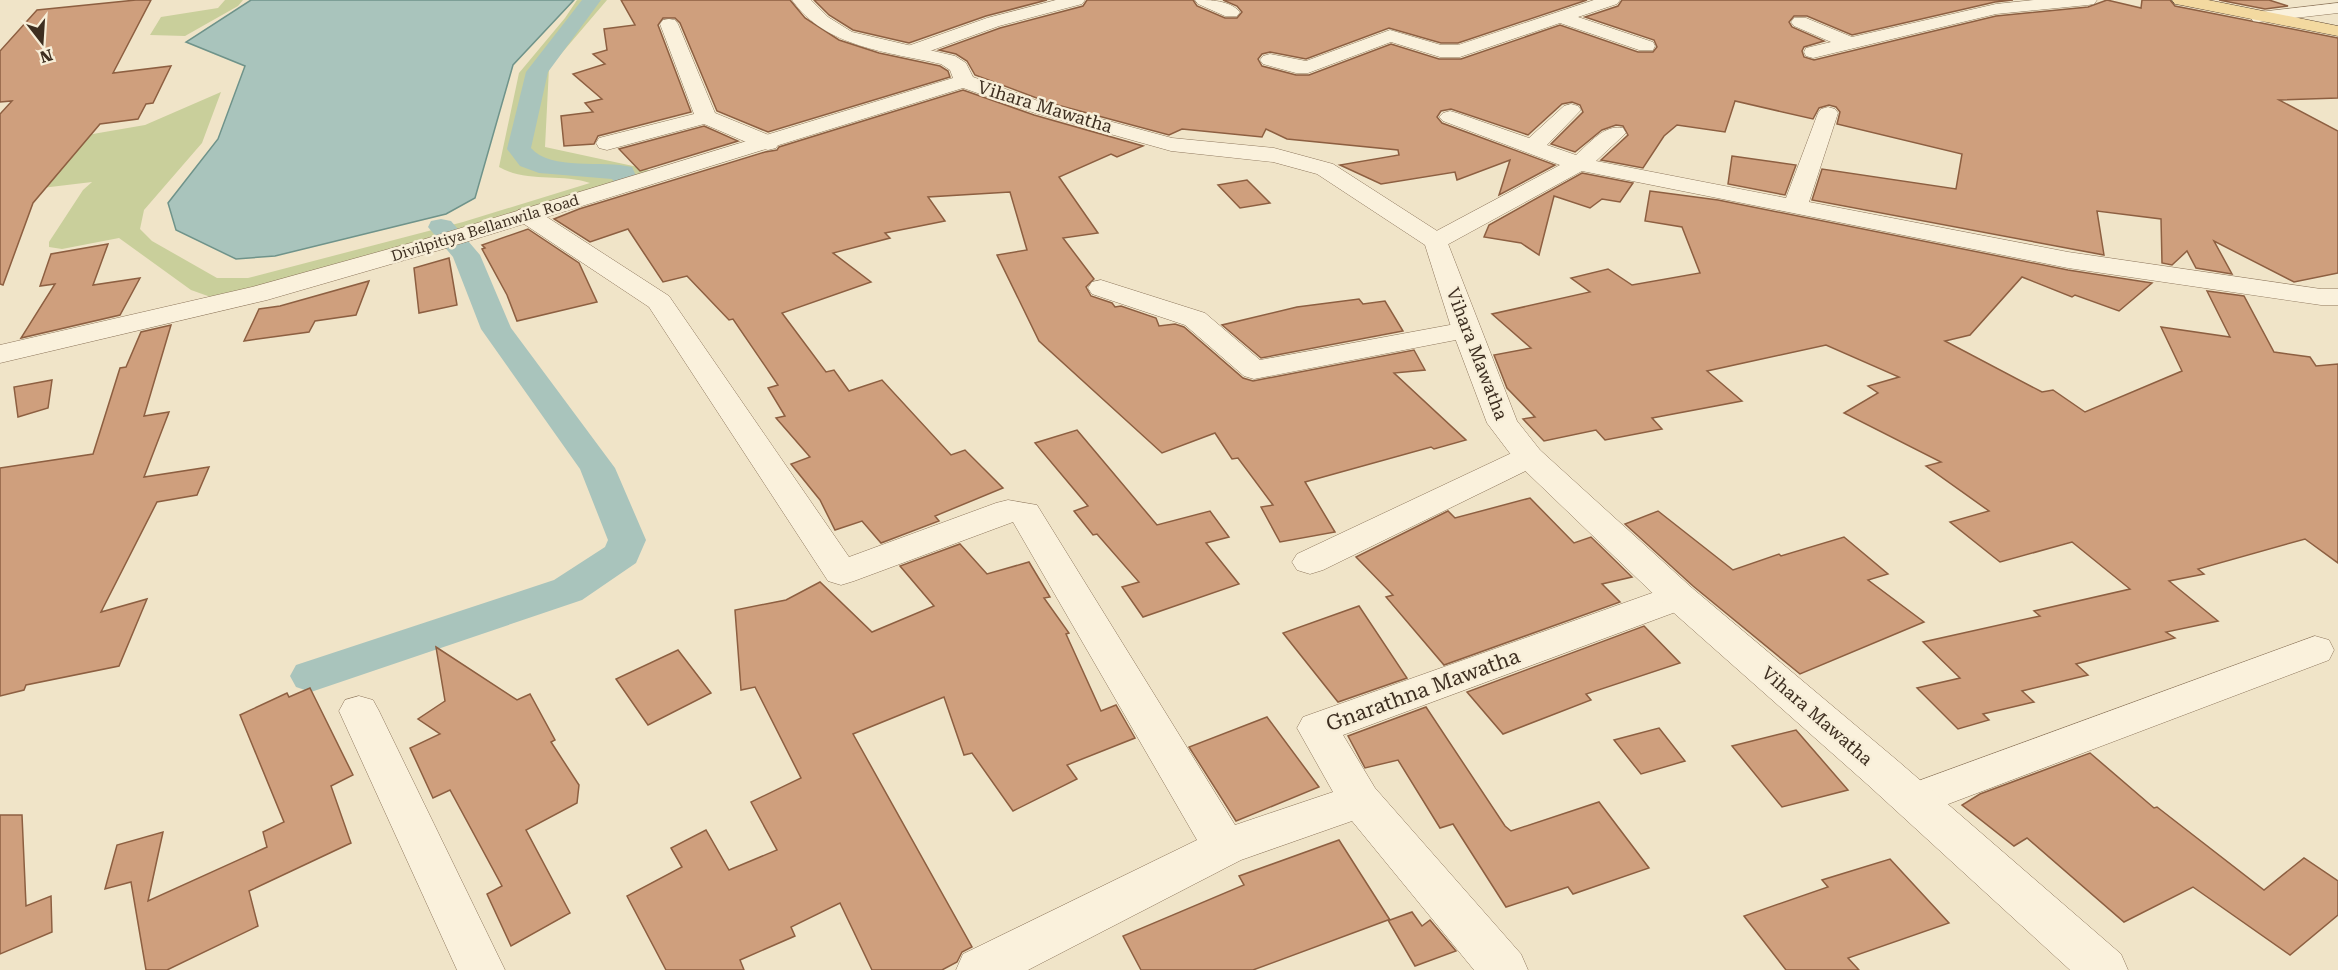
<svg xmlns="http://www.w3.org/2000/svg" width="2338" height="970" viewBox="0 0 2338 970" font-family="'Roboto Serif',serif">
  <rect width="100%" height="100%" fill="#f0e4c8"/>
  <!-- green -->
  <g fill="#c9cf9b">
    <path d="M 225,0 L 243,0 L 238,6 L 185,36 L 150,35 L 161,17 L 218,8 Z"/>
    <path d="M 577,0 L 607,0 L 549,68 L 545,147 L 647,169 L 655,177 L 219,300 L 191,290 L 119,238 L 62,249 L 49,247 L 49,242 L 83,190 L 92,182 L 0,193 L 0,150 L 145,125 L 221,92 L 202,143 L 144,210 L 140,229 L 152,241 L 217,278 L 248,278 L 463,222 L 590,183 C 560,173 527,183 499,167 L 519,73 L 565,18 Z"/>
  </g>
  <!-- water -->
  <path fill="#a9c4bc" stroke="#6f938a" stroke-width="1.5" d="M 251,0 L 574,0 L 513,65 L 475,198 L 446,214 L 275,256 L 236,259 L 176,230 L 168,203 L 218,139 L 245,66 L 186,42 Z"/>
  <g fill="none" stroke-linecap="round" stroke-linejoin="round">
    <!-- canal -->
    <g fill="#a9c4bc" fill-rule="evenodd">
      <path d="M 582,0 L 601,0 L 548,72 L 531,148 C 551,171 603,160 632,167 L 637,178 L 633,183 L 624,186 L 615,183 L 612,179 L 539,173 L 520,166 L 507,149 L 526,72 Z"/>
      <path d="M 441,219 L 451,221 L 480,255 L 511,328 L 615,468 L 646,540 L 636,563 L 582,600 L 311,692 L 296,687 L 290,676 L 296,665 L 554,580 L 605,547 L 608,540 L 580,469 L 481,329 L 453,257 L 428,227 L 431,221 Z"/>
    </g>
  </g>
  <!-- building -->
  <g fill="#cf9f7d" stroke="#8d5f41" stroke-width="1.5">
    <path d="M 136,0 L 151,0 L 113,73 L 171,66 L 153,103 L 146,104 L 138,119 L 100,124 L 33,203 L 3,285 L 0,284 L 0,114 L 12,101 L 0,102 L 0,51 L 37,10 Z"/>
    <path d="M 621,0 L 790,0 L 805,18 L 839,40 L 879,53 L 940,66 L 948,71 L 950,77 L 768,132 L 717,111 L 680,23 L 675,18 L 663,18 L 658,25 L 691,112 L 598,136 L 594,144 L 564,146 L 561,116 L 593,112 L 585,103 L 602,99 L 573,74 L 605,64 L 593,54 L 607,50 L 604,29 L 635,25 Z"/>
    <path d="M 814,0 L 1047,0 L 986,16 L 909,43 L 853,30 L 829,15 Z"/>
    <path d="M 1087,0 L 1193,0 L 1197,6 L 1225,18 L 1237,18 L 1242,12 L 1237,6 L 1223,0 L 1587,0 L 1458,43 L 1441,43 L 1389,28 L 1306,59 L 1270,52 L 1262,54 L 1258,59 L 1262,66 L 1296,75 L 1309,75 L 1391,44 L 1439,59 L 1461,59 L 1560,25 L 1638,52 L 1653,52 L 1657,47 L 1654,40 L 1585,17 L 1618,6 L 1622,0 L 2013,0 L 1995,2 L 1852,35 L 1807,16 L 1794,16 L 1789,22 L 1792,27 L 1824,41 L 1804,47 L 1802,51 L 1804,57 L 1814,60 L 1996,16 L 2088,7 L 2107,0 L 2141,8 L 2142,0 L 2170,0 L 2175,6 L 2338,38 L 2338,98 L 2279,100 L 2338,131 L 2338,273 L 2294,282 L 2214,241 L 2232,274 L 2196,268 L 2187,251 L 2172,265 L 2162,263 L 2161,219 L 2097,211 L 2104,255 L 1812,200 L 1822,169 L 1956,189 L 1962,154 L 1837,124 L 1840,112 L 1836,107 L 1829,105 L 1819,108 L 1813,119 L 1735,101 L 1725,132 L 1677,125 L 1664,136 L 1643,168 L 1601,160 L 1628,135 L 1623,126 L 1616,125 L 1602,130 L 1575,152 L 1551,144 L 1583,112 L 1580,105 L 1572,102 L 1562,104 L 1528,135 L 1451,109 L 1441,111 L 1437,117 L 1442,123 L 1555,165 L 1499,195 L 1510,160 L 1457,180 L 1455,172 L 1381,184 L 1340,165 L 1399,155 L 1398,150 L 1287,139 L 1266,129 L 1262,137 L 1182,129 L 1169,135 L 1050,103 L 975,75 L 967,61 L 956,54 L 939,50 L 1000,28 L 1083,6 Z"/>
    <path d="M 2219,0 L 2269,0 L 2288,6 L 2265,9 Z"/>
    <path d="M 963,90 L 1034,115 L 1143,146 L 1117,157 L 1111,154 L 1059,177 L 1098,233 L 1063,238 L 1094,279 L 1086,287 L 1091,296 L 1112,303 L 1115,307 L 1121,306 L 1156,318 L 1159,326 L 1175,324 L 1184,327 L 1243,378 L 1253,381 L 1414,350 L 1425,370 L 1394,373 L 1466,440 L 1434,449 L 1431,447 L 1305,482 L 1335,532 L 1280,542 L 1261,507 L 1273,505 L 1238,458 L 1232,459 L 1215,433 L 1162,453 L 1039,341 L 997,255 L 1027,250 L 1010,192 L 928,197 L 945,221 L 885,233 L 890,238 L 833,253 L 871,282 L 782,313 L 826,372 L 834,370 L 849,391 L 882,380 L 951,455 L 965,450 L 1003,488 L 935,516 L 939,521 L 881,543 L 862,521 L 835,530 L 820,500 L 791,464 L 810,457 L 776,418 L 785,416 L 768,388 L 778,385 L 733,319 L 729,320 L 687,276 L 663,282 L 628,229 L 590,242 L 554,219 L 579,209 L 765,152 L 777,150 L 779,147 Z"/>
    <path d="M 704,126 L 738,141 L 640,171 L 619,149 Z"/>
    <path d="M 1732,156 L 1796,165 L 1785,195 L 1728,184 Z"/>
    <path d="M 1582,173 L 1633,183 L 1620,202 L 1602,199 L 1590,208 L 1554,196 L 1539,255 L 1521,243 L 1484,237 L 1489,225 Z"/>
    <path d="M 1247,180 L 1270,203 L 1240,208 L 1218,185 Z"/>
    <path d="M 1650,191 L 1718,200 L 2068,270 L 2152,283 L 2119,311 L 2075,295 L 2072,297 L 2022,277 L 1970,335 L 1945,341 L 2042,392 L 2053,390 L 2085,412 L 2182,371 L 2161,327 L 2230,337 L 2207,291 L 2244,296 L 2274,352 L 2310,357 L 2316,366 L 2338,364 L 2338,563 L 2305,539 L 2198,569 L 2204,574 L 2169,581 L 2218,621 L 2166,632 L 2175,638 L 2076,664 L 2088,675 L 2022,691 L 2034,702 L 1983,714 L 1989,720 L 1958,729 L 1917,688 L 1960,678 L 1923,642 L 2040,616 L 2034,611 L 2130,589 L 2072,542 L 2000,562 L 1950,522 L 1989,511 L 1926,466 L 1941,462 L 1844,413 L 1878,393 L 1868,386 L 1899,377 L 1826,345 L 1707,371 L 1742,401 L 1652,418 L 1662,429 L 1605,440 L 1596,430 L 1544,441 L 1523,419 L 1535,417 L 1507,388 L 1494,355 L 1531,348 L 1492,314 L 1590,292 L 1571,278 L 1608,269 L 1632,285 L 1700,273 L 1682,227 L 1645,221 Z"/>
    <path d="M 528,229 L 579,263 L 597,302 L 517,321 L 507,295 L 482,249 L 485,248 L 482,245 Z"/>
    <path d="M 108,244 L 93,285 L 140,278 L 120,315 L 21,338 L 55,284 L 40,286 L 51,254 Z"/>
    <path d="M 449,258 L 457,305 L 419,313 L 414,268 Z"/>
    <path d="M 369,281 L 356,315 L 315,321 L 309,332 L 244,341 L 259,309 L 280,306 Z"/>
    <path d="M 1359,299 L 1363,304 L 1385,301 L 1403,331 L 1261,358 L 1222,325 L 1297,307 Z"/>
    <path d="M 171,325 L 144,416 L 169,412 L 144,477 L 209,467 L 197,495 L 157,502 L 101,612 L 147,599 L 119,666 L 26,685 L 24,690 L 0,696 L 0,468 L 93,454 L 120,368 L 126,367 L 141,332 Z"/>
    <path d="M 52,380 L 48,408 L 18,417 L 14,387 Z"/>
    <path d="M 1077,430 L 1157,525 L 1210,511 L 1229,537 L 1206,543 L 1239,584 L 1143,617 L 1122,587 L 1139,582 L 1097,534 L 1093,535 L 1074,511 L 1088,506 L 1035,443 Z"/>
    <path d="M 1530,498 L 1574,543 L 1591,537 L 1632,577 L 1602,584 L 1620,602 L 1444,665 L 1386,597 L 1393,595 L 1356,557 L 1448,511 L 1455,518 Z"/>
    <path d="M 1658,511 L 1733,570 L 1779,554 L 1781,556 L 1844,537 L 1888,574 L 1868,580 L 1924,622 L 1800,674 L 1693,586 L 1625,524 Z"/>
    <path d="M 960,544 L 987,574 L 1029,562 L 1050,597 L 1044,598 L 1069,633 L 1066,634 L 1101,711 L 1116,705 L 1135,738 L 1067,765 L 1077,779 L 1013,811 L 972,753 L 964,755 L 944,697 L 853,734 L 972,947 L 962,952 L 957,962 L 942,970 L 872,970 L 840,903 L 791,927 L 795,936 L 740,960 L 744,970 L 666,970 L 627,896 L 682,867 L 671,848 L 706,830 L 729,870 L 777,850 L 751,802 L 801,778 L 755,687 L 741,690 L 735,610 L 786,600 L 820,582 L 872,632 L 934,606 L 900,566 Z"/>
    <path d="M 1359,606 L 1407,678 L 1338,702 L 1283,633 Z"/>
    <path d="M 1644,626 L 1680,663 L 1586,694 L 1591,700 L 1503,734 L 1467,692 Z"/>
    <path d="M 436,647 L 517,700 L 530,694 L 555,740 L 551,742 L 579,785 L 577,803 L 526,830 L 570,913 L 511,946 L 487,894 L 502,886 L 450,790 L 433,798 L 410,748 L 440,734 L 418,719 L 445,701 Z"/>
    <path d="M 678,650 L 711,693 L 648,725 L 616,679 Z"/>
    <path d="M 310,688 L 353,775 L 331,786 L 351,843 L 249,891 L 258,926 L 167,970 L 146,970 L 131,882 L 105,889 L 117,845 L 163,832 L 148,901 L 267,847 L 263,832 L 284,822 L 240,715 L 287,693 L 289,697 Z"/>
    <path d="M 1426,707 L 1505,826 L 1511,831 L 1599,802 L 1649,868 L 1573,894 L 1568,887 L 1506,907 L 1453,824 L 1440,828 L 1398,760 L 1365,768 L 1348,736 Z"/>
    <path d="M 1267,717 L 1319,787 L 1236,821 L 1189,747 Z"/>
    <path d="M 1659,728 L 1685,761 L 1641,774 L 1614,740 Z"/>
    <path d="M 1796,730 L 1848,790 L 1782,807 L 1732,746 Z"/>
    <path d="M 2090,753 L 2154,808 L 2157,807 L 2264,890 L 2304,858 L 2338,881 L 2338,915 L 2290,955 L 2193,887 L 2124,922 L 2027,838 L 2014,846 L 1962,805 L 1980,794 Z"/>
    <path d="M 0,815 L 22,815 L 26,906 L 51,896 L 52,932 L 0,954 Z"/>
    <path d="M 1339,840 L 1390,920 L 1412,912 L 1422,926 L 1430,920 L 1456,951 L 1415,966 L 1388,920 L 1253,970 L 1141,970 L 1123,936 L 1244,885 L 1239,876 Z"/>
    <path d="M 1890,859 L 1949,923 L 1848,958 L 1859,970 L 1786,970 L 1744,916 L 1828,887 L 1822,880 Z"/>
  </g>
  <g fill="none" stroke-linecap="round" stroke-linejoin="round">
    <!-- minor casing -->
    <g stroke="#8d765c" stroke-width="1">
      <g id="minor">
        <path d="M 1056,0 L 1085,0 L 1082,4 L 999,26 L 919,55 L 905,55 L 903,51 L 905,47 L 987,18 Z"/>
        <path d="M 1195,0 C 1211,0 1229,0 1240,12 L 1237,16 L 1225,16 L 1198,4 Z"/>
        <path d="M 1594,0 L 1620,0 L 1617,4 L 1578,17 L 1653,42 L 1655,46 L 1653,50 L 1639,50 L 1560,23 L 1460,57 L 1440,57 L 1391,42 L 1308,73 L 1296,73 L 1263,64 L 1260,60 L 1263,56 L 1270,54 L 1306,61 L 1390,30 L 1441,45 L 1458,45 Z"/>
        <path d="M 2034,0 L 2097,0 L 2094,4 L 2088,5 L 1996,14 L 1813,58 L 1806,56 L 1804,52 L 1806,48 L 1831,42 L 1794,26 L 1791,22 L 1794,18 L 1806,18 L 1852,37 L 1996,4 Z"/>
        <path d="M 2338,3 L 2338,13 L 2259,22 L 2253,21 L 2250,17 L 2253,13 L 2259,12 Z"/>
        <path d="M 669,19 L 675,20 L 678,24 L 715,113 L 776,138 L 779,143 L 776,148 L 768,150 L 760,148 L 704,124 L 607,150 L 599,148 L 596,143 L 599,138 L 694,114 L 660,24 L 663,20 Z"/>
        <path d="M 1571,104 L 1578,106 L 1581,110 L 1547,145 L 1576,155 C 1589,144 1604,124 1623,128 L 1626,133 L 1596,161 L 1786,198 L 1818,113 L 1821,109 L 1828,107 L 1835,109 L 1838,113 L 1809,202 L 2068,252 L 2321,289 L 2338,289 L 2338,305 L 2321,305 L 2068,268 L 1582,171 L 1445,246 L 1436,249 L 1427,246 L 1423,241 L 1427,236 L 1560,165 L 1443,121 L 1439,117 L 1443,113 L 1450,111 L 1457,113 L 1529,138 L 1564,106 Z"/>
        <path d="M 527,208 L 536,210 L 669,296 L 849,557 L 996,503 L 1008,500 L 1037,505 L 1235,825 L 1333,792 L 1297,728 L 1303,717 L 1666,588 L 1679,584 L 1692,588 L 1697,597 L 1692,606 L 1343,735 L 1375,788 L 1521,954 L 1528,970 L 1474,970 L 1352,821 L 1241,860 L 1028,970 L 956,970 L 963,954 L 1197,840 L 1013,522 L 854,581 L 841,585 L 828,581 L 649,307 L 518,220 L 515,215 L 518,210 Z"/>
        <path d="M 1101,280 L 1205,313 L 1260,360 L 1466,322 L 1476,324 L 1480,330 L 1476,336 L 1466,338 L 1254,379 L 1244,376 L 1185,325 L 1092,294 L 1088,288 L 1092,282 Z"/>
        <path d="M 1529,447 L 1540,450 L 1545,457 L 1540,464 L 1323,570 L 1310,574 L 1297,570 L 1292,562 L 1297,554 L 1518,450 Z"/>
        <path d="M 2315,636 L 2329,640 L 2334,650 L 2329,660 L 1914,817 L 1899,812 L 1892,800 L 1899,788 Z"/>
        <path d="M 359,696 L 373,700 L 379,711 L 505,970 L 457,970 L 339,711 L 345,700 Z"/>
      </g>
    </g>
    <!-- tertiary casing -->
    <g stroke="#8d765c" stroke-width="1">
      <path id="tertiary" d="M 792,0 L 811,0 L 828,17 L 852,32 L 955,56 L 966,63 L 973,77 L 1049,105 L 1172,138 L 1274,148 L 1333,164 L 1445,236 L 1517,421 L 1540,450 L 1692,588 L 1898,761 L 2121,954 L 2128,970 L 2070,970 L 1868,785 L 1666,606 L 1518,464 L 1487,423 L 1452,330 L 1425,245 L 1317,174 L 1273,162 L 1171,151 L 1035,113 L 963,88 L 443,249 L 267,300 L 0,363 L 0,345 L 252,287 L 425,239 L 953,78 L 950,70 L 941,64 C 889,52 826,48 792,0 Z"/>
    </g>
    <!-- primary casing -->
    <g stroke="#5b4430" stroke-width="1">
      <path id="primary" d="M 2172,0 L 2208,0 L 2338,26 L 2338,36 L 2181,5 L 2175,4 Z"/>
    </g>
    <!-- minor -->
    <use href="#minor" fill="#faf1dc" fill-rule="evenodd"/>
    <!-- tertiary -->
    <use href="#tertiary" fill="#faf1dc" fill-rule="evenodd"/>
    <!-- primary -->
    <use href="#primary" fill="#f3d9a0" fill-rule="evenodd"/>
  </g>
  <g text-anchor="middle" stroke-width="5" stroke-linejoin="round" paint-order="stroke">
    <!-- far-street labels -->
    <g font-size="15" fill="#3d2e20" stroke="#f7eed8">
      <text transform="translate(485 228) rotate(-17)" y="5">Divilpitiya Bellanwila Road</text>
    </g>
    <!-- street labels -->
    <g font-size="18" fill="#3d2e20" stroke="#f7eed8">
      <text transform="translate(1045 107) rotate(17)" y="6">Vihara Mawatha</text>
      <text transform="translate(1477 354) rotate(69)" y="6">Vihara Mawatha</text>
      <text transform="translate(1817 716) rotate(41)" y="6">Vihara Mawatha</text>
    </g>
    <!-- near-street labels -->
    <g font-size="21" fill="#3d2e20" stroke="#f7eed8">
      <text transform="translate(1423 690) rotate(-20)" y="7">Gnarathna Mawatha</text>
    </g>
  </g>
  <!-- north arrow -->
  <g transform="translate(42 42) rotate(163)" stroke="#f7eed8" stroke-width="4.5" paint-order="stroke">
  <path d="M0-4.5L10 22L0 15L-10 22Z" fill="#3d2e20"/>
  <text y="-9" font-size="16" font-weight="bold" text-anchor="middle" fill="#3d2e20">N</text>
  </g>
</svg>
